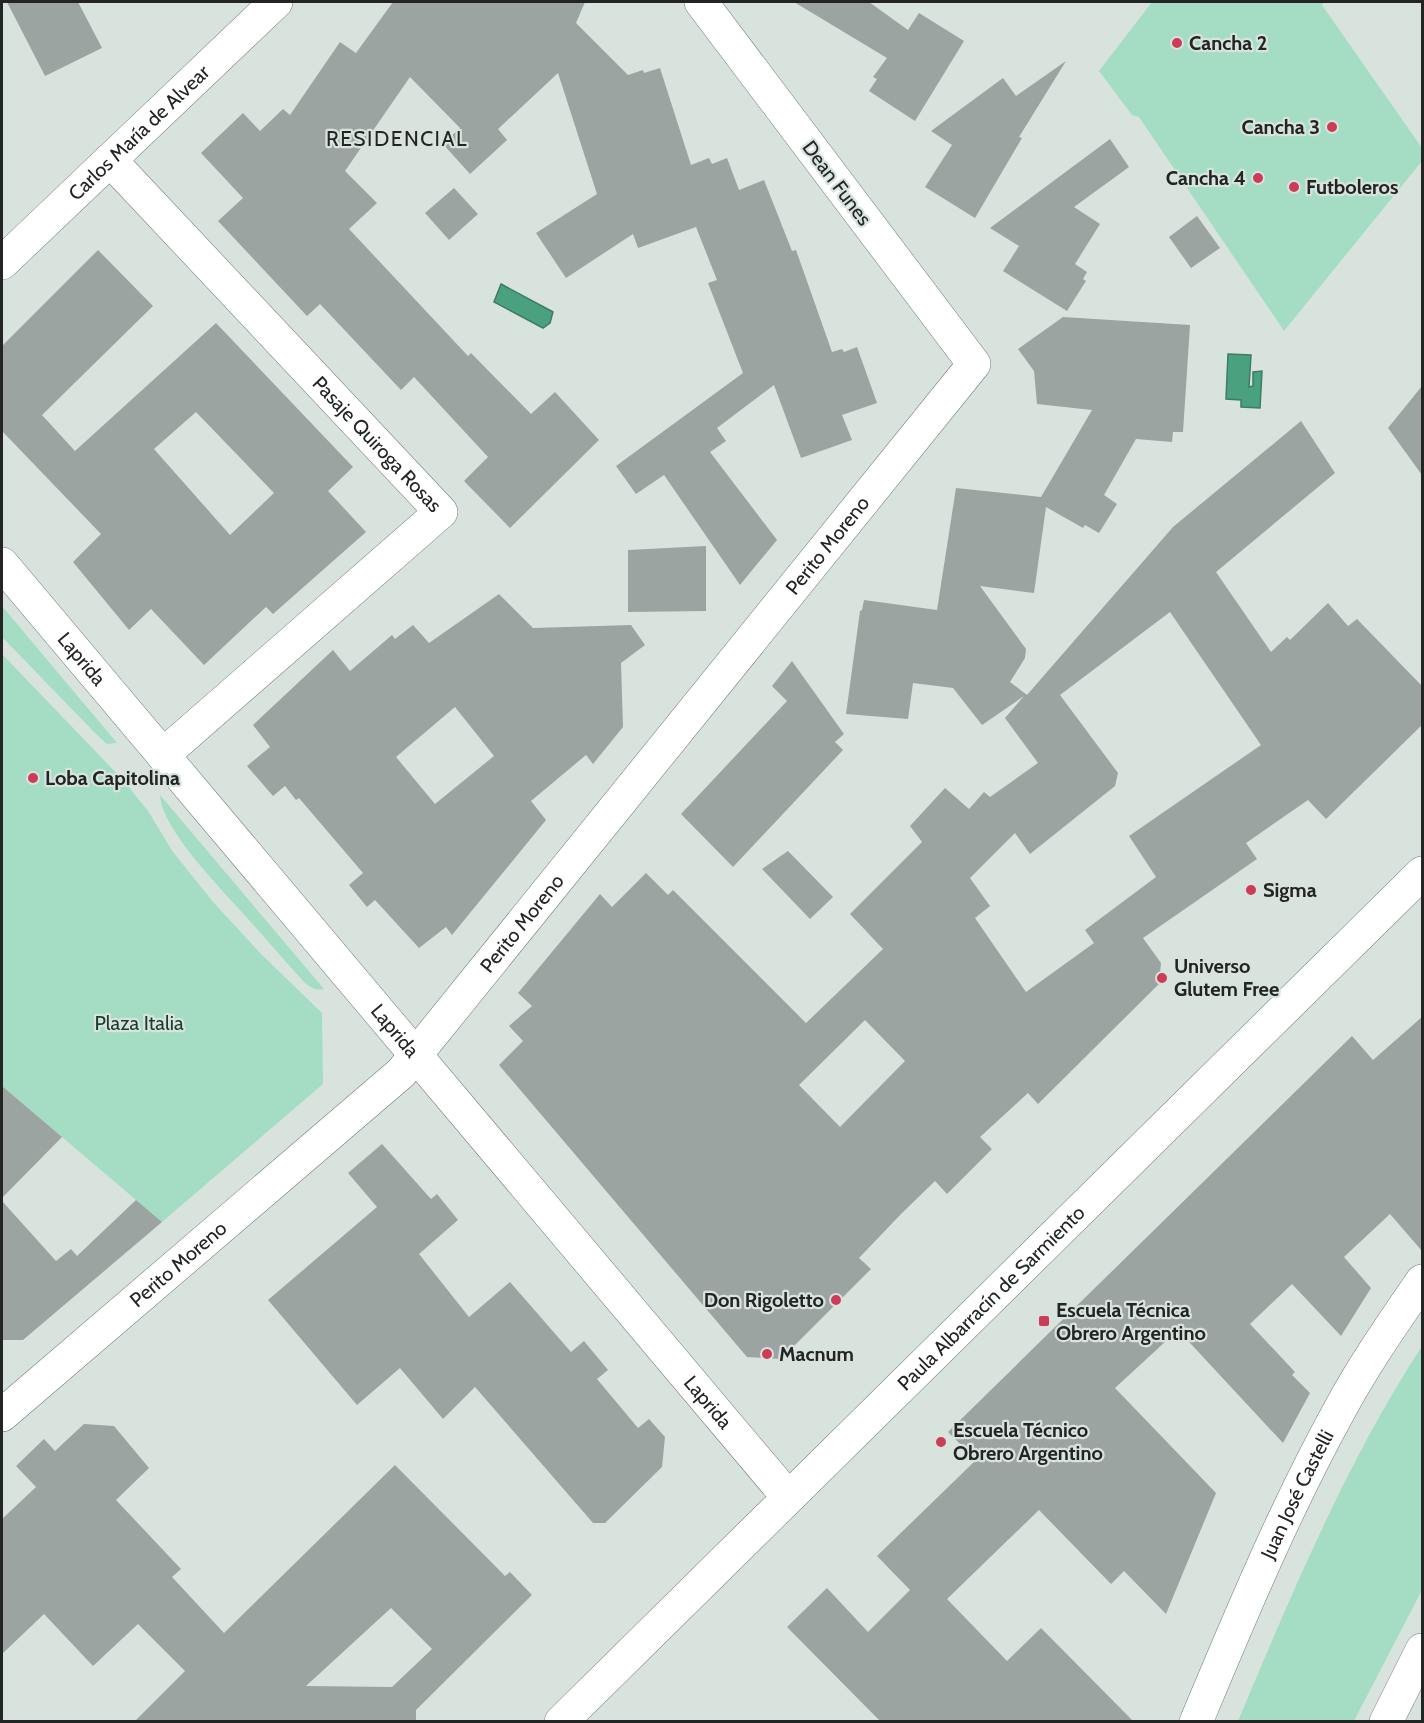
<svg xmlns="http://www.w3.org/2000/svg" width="1424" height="1723" viewBox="0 0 1424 1723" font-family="Cabin,sans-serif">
  <rect width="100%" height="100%" fill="#d9e3de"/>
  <!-- green -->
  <g fill="#a4ddc3">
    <path d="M 1152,2 L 1324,2 L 1322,5 L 1422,148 L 1422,161 L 1284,331 L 1139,117 L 1132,115 L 1099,71 Z"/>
    <path d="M 2,606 L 117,743 L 107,744 L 97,735 L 2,637 Z"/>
    <path d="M 2,654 L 123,780 L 148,811 L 173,852 L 214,903 L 261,954 L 322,1013 L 323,1084 L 162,1222 L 2,1086 Z"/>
    <path d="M 160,795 L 324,989 C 315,991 310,987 304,982 C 285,961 267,940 248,919 C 224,891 162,831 160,795 Z"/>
    <path d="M 1422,1346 L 1422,1590 L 1354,1721 L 1238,1721 C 1292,1593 1346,1463 1422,1346 Z"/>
  </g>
  <!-- water -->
  <g fill="#4aa17f" stroke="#3e7c64" stroke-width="1.5">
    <path d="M 501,284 L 553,312 L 550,323 L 543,328 L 494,302 Z"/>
    <path d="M 1228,354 L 1251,355 L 1249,387 L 1253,386 L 1253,372 L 1262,371 L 1260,408 L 1241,407 L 1241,400 L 1226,399 Z"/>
  </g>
  <!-- building -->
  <g fill="#9ba4a0" fill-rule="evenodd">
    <path d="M 7,2 L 78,2 L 102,48 L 45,76 Z"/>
    <path d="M 393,2 L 585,2 L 576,23 L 628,75 L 643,70 L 644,73 L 660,68 L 691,165 L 709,158 L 712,164 L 727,158 L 739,190 L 764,180 L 792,251 L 796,250 L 832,352 L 842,349 L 844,352 L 857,347 L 877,403 L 842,415 L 852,440 L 801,458 L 774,385 L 717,428 L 726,441 L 710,452 L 777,540 L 740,585 L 664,475 L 636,494 L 616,466 L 743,373 L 708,283 L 717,280 L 696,227 L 638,248 L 633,234 L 566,278 L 536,233 L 597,194 L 558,73 L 498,129 L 507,140 L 470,174 L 443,144 L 460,128 L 410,77 L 345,171 L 377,203 L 349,229 L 468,356 L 471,353 L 531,414 L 555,392 L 599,440 L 510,528 L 464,481 L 488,457 L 414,377 L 401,390 L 320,304 L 307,316 L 218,221 L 243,198 L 201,153 L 243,113 L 260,131 L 283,109 L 290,115 L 340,42 L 356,53 Z"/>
    <path d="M 794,2 L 869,2 L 908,30 L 919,13 L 964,41 L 915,121 L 869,91 L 877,79 L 873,77 L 887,58 Z"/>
    <path d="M 1066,61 L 1019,137 L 1022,138 L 975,218 L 925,187 L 952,145 L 931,131 L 1003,78 L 1016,96 Z"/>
    <path d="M 1110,139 L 1129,167 L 1074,207 L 1100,224 L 1075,264 L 1087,272 L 1083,279 L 1086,281 L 1067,311 L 1003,271 L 1019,246 L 990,228 Z"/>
    <path d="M 454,188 L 478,214 L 449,240 L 425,213 Z"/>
    <path d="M 1197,216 L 1220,248 L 1191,268 L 1169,237 Z"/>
    <path d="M 98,250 L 153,306 L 42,415 L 75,451 L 216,323 L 353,467 L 328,491 L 366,532 L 273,614 L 266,607 L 204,665 L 151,609 L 129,630 L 73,562 L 101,534 L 2,431 L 2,346 ZM 196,412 L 274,493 L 230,535 L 154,449 Z"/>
    <path d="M 1063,317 L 1190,325 L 1183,432 L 1173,432 L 1172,442 L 1136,439 L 1104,495 L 1117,504 L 1099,533 L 1085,525 L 1083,528 L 1046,507 L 1034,593 L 980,586 L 1026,649 L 1025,658 L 1010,682 L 1027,695 L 1173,527 L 1301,421 L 1335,473 L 1216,572 L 1271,652 L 1287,637 L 1290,640 L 1328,603 L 1348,626 L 1357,619 L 1422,686 L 1422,725 L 1326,819 L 1308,800 L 1246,843 L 1257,859 L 1143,938 L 1161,963 L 1159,984 L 1038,1104 L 1028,1093 L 980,1137 L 992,1149 L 947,1194 L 935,1181 L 901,1214 L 859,1258 L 871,1269 L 781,1359 L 747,1357 L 499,1065 L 523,1041 L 509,1026 L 532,1006 L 518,993 L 600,894 L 612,907 L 646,873 L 668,895 L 673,890 L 806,1023 L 883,949 L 850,914 L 922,842 L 910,826 L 945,788 L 969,809 L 984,792 L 990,797 L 1038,763 L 1005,718 L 1024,696 L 982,725 L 953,688 L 913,683 L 908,719 L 846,714 L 860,611 L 862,610 L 864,600 L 937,610 L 956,488 L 1041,497 L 1092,410 L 1037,404 L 1034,371 L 1018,349 ZM 1170,612 L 1261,745 L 1129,836 L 1156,877 L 1085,930 L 1094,943 L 1026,992 L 975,918 L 990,906 L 970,878 L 1015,833 L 1030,854 L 1115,786 L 1118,773 L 1060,695 ZM 865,1020 L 905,1061 L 840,1127 L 799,1085 Z"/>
    <path d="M 1422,386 L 1422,475 L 1388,428 Z"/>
    <path d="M 706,546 L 706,611 L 628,612 L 628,550 Z"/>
    <path d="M 499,594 L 533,628 L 631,625 L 645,645 L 621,663 L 623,727 L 593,764 L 586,755 L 531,801 L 546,820 L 452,935 L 446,927 L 419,948 L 375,900 L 367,907 L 349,885 L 363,873 L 299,798 L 296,800 L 285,786 L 273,796 L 247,766 L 270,747 L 253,725 L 333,650 L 350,671 L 392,635 L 395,639 L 413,625 L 429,643 ZM 455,707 L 494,756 L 435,804 L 396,757 Z"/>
    <path d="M 792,661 L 844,734 L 835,742 L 843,750 L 733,867 L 681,814 L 787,701 L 772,686 Z"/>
    <path d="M 788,851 L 833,897 L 810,919 L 762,869 Z"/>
    <path d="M 1422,1017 L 1422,1251 L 1390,1214 L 1344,1257 L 1371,1288 L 1341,1336 L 1292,1284 L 1250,1324 L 1295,1372 L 1292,1375 L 1310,1393 L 1283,1443 L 1178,1330 L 1115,1388 L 1216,1493 L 1166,1614 L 1124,1571 L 1111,1584 L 1039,1510 L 947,1599 L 1007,1661 L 1041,1628 L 1134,1722 L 881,1722 L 787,1627 L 827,1588 L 868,1632 L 910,1590 L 877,1556 L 976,1460 L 948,1432 L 1352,1036 L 1373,1060 Z"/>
    <path d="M 2,1086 L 62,1137 L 2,1198 Z"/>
    <path d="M 382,1144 L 431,1199 L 437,1194 L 458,1220 L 419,1254 L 469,1317 L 510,1282 L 571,1352 L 584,1341 L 608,1370 L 597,1379 L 638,1428 L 649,1419 L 665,1437 L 662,1467 L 605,1523 L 593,1523 L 475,1387 L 443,1419 L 400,1368 L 357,1405 L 268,1300 L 377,1207 L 348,1173 Z"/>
    <path d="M 136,1200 L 162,1222 L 23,1340 L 2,1340 L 2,1201 L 56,1261 L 71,1249 L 77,1256 Z"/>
    <path d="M 84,1424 L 114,1426 L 149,1468 L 116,1500 L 181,1569 L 172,1577 L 224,1633 L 395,1465 L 505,1576 L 510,1572 L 532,1595 L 416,1710 L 416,1722 L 134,1722 L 185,1671 L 138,1624 L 93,1666 L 44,1614 L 2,1654 L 2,1519 L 36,1487 L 16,1466 L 44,1439 L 55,1451 ZM 391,1608 L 432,1649 L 392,1687 L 306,1686 Z"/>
  </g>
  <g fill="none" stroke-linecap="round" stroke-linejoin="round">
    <!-- minor casing -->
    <g stroke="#717a76" stroke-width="34">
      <g id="minor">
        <path id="s1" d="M 110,160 L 441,512 L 163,755"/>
        <path id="s2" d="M 2,263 L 276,2"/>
        <path id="s3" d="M 2,564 L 788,1497"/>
        <path id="s4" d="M 2,1415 L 401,1073 L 974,364 L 701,2"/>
      </g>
    </g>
    <!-- tertiary casing -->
    <g stroke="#717a76" stroke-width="34">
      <g id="tertiary">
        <path id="s5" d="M 1196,1722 C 1240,1617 1284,1511 1339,1411 C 1363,1366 1393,1323 1422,1281"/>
      </g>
    </g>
    <!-- secondary casing -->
    <g stroke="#717a76" stroke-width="34">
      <g id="secondary">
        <path id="s6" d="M 561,1722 L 1422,873"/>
      </g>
    </g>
    <!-- motorway casing -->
    <g stroke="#717a76" stroke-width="34">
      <path id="motorway" d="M 1386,1722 L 1422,1650"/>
    </g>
    <!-- minor -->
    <use href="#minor" stroke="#fff" stroke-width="33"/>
    <!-- tertiary -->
    <use href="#tertiary" stroke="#fff" stroke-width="33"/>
    <!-- secondary -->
    <use href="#secondary" stroke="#fff" stroke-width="33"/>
    <!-- motorway -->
    <use href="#motorway" stroke="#fff" stroke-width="33"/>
  </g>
  <!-- markers -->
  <g fill="#cd3c56" stroke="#d9e3de" stroke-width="2">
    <circle cx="1177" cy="43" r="6"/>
    <circle cx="1332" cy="127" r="6"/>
    <circle cx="1258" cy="178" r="6"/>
    <circle cx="1294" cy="187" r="6"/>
    <circle cx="33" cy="778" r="6"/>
    <circle cx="1251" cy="890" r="6"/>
    <circle cx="1162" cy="978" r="6"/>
    <circle cx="836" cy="1300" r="6"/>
    <rect x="1038" y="1315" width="12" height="12" rx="3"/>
    <circle cx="767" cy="1354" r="6"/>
    <circle cx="941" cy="1442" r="6"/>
  </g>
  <g text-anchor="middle" stroke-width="4.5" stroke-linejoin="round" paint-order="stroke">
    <!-- poi labels -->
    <g font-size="20" font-weight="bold" fill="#222524" stroke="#d9e3de" text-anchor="start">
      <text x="1189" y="50">Cancha 2</text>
      <text x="1320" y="134" text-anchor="end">Cancha 3</text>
      <text x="1246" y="185" text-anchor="end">Cancha 4</text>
      <text x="1306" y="194">Futboleros</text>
      <text x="45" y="785">Loba Capitolina</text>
      <text x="1263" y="897">Sigma</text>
      <text x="1174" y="973">Universo<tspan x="1174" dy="23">Glutem Free</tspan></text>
      <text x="824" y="1307" text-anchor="end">Don Rigoletto</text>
      <text x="1056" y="1317">Escuela Técnica<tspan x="1056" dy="23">Obrero Argentino</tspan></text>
      <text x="779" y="1361">Macnum</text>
      <text x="953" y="1437">Escuela Técnico<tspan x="953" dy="23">Obrero Argentino</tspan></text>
    </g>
    <!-- street labels -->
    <g font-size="20" fill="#222524" stroke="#d9e3de">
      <text dy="7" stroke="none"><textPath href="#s2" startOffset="189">Carlos María de Alvear</textPath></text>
      <text transform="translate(837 183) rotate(53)" y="7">Dean Funes</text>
      <text dy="7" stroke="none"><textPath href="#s1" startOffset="390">Pasaje Quiroga Rosas</textPath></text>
      <text dy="7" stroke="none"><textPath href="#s4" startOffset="1204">Perito Moreno</textPath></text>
      <text dy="7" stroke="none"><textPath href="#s3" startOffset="124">Laprida</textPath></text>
      <text dy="7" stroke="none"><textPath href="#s4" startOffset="718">Perito Moreno</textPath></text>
      <text dy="7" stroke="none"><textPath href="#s3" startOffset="610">Laprida</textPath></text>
      <text dy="7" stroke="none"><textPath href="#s4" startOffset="232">Perito Moreno</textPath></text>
      <text dy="7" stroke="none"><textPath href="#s6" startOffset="604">Paula Albarracín de Sarmiento</textPath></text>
      <text dy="7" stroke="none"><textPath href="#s3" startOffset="1096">Laprida</textPath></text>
      <text dy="7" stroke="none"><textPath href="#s5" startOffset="249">Juan José Castelli</textPath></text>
    </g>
    <!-- park labels -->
    <g font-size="20" fill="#163d2e" stroke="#d9e3de">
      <text x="139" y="1030">Plaza Italia</text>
    </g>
    <!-- neighbourhood labels -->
    <g font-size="21" letter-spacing="1.5" fill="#222524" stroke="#d9e3de">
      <text x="397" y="146">RESIDENCIAL</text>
    </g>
  </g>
  <!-- border -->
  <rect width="1424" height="1723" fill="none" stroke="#222524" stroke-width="6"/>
</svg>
